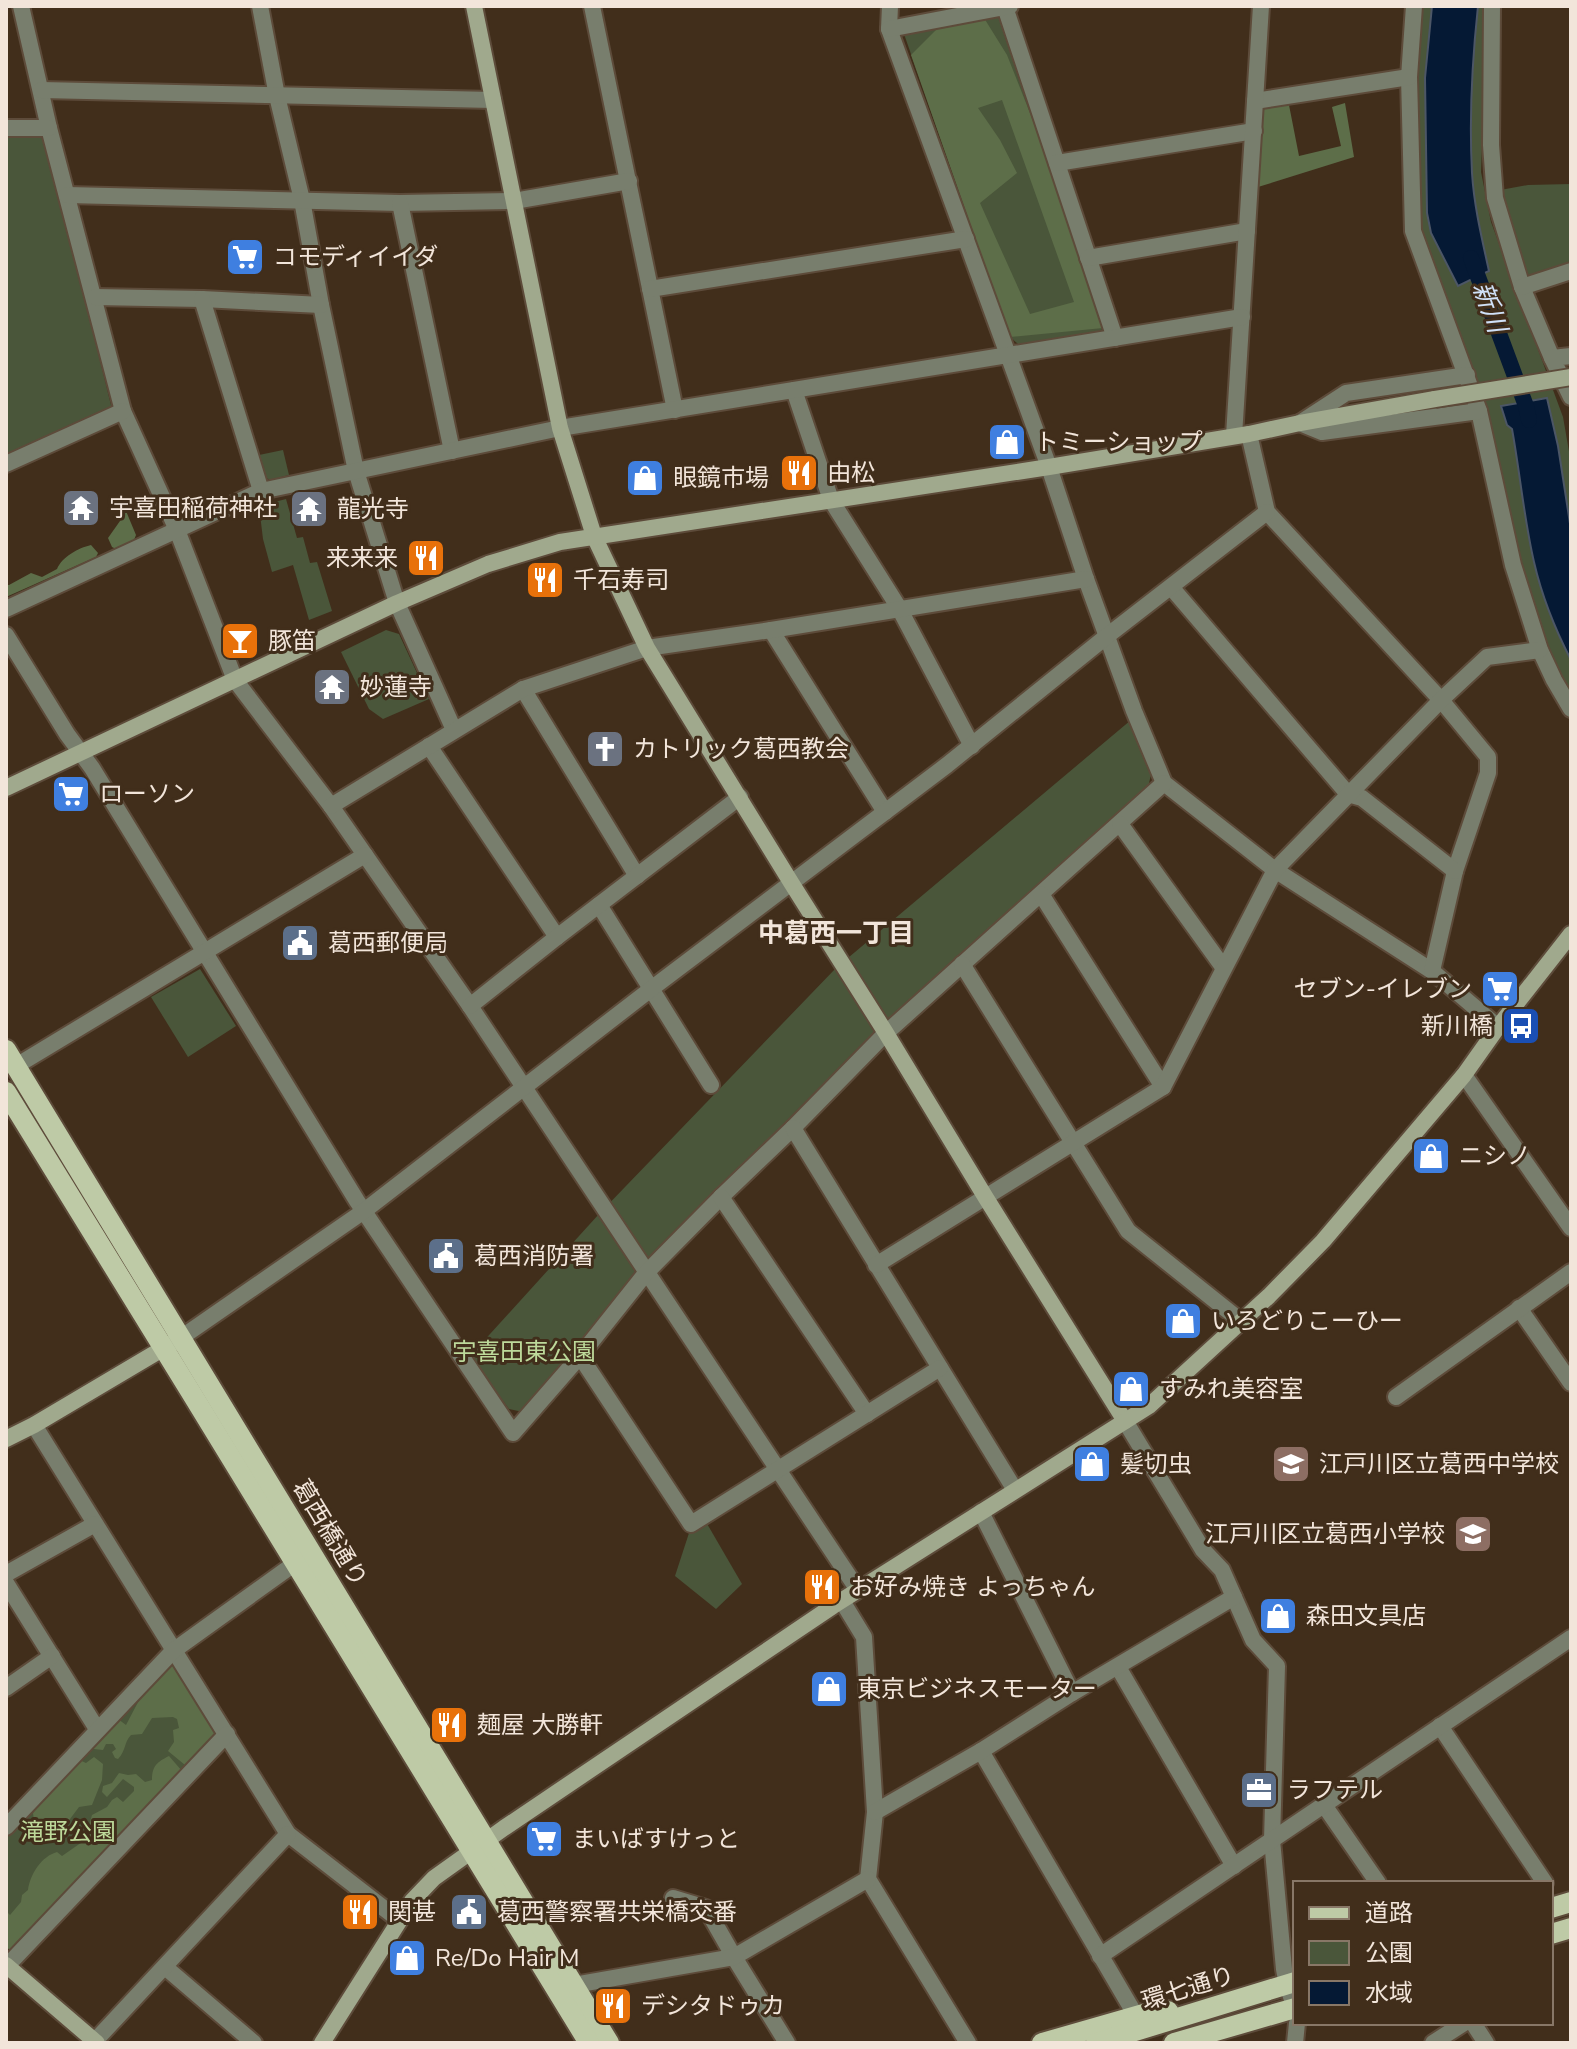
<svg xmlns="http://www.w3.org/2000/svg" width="1577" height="2049" viewBox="0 0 1577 2049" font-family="'Nunito Sans','Noto Sans JP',sans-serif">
  <rect width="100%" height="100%" fill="#412e1b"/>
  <!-- green -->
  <g fill="#4a563a">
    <path d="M 1422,6 L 1487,6 L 1481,172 L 1491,222 L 1563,417 L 1571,463 L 1571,691 L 1545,646 L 1417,229 L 1415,74 Z"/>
    <path d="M 997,15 L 1004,22 L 1103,328 L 1100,332 L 1019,345 L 1010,337 L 904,34 Z"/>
    <path d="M 6,135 L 44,135 L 112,409 L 6,458 Z"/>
    <path d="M 1571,184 L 1571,269 L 1524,283 L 1495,191 L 1528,185 Z"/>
    <path d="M 283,450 L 289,475 L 270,480 L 265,477 L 259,455 Z"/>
    <path d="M 286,499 L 297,538 L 303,537 L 310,563 L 317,562 L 332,611 L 309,620 L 293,565 L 272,572 L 263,539 L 259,506 Z"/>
    <path d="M 386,630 L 399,634 L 429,699 L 383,719 L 369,709 L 341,652 Z"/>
    <path d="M 1131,720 L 1151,775 L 1147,791 L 873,1033 L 645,1265 L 523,1412 L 509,1409 L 470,1356 L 599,1214 L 836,968 Z"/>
    <path d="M 200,969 L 236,1026 L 188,1057 L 151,997 Z"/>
    <path d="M 706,1522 L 742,1584 L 716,1609 L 675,1576 L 689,1533 Z"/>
    <path d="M 167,1666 L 212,1736 L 15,1949 L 6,1946 L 6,1838 Z"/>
  </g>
  <!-- forest -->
  <g fill="#5d6e49" fill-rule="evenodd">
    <path d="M 984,18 L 1007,55 L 1049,161 L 1103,328 L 1010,337 L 911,55 L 939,27 ZM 1002,100 L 1074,302 L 1030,314 L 980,203 L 1017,173 L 1000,140 L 978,108 Z"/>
    <path d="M 1345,103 L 1354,157 L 1258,187 L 1263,108 L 1289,105 L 1299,156 L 1341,146 L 1332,107 Z"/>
    <path d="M 120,504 L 126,511 L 136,535 L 134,540 L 116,549 L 112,547 L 108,538 L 120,521 L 116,515 L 118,513 L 116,506 Z"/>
    <path d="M 91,545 L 98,553 L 96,557 L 6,597 L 6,585 L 9,585 L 31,573 L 42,577 L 57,569 C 62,557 78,548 91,545 Z"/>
    <path d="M 166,1665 L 177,1666 L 216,1728 L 214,1737 L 185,1765 L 168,1751 L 174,1742 L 173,1730 L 179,1728 L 177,1719 L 173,1717 L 152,1718 L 142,1734 L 131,1735 C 124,1742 126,1751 118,1759 L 115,1758 L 112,1752 L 116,1749 L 113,1744 L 106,1744 L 103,1750 L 94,1749 L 94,1744 L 118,1719 L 126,1725 L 146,1687 Z"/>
    <path d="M 169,1756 L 182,1771 L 14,1953 L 6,1947 L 6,1911 L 10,1915 L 21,1902 L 22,1895 L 28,1890 C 30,1874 42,1856 57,1852 L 62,1856 L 85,1840 L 92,1815 L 107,1807 L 112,1800 L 117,1797 L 123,1802 L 134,1791 L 134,1787 L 123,1779 L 107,1797 L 102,1792 L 103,1786 L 112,1783 L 119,1773 L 128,1775 L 136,1774 L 145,1782 L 152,1780 C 152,1766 157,1762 169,1756 Z"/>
    <path d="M 94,1757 L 103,1764 L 102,1780 L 92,1805 L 79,1807 L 67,1823 L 53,1823 L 43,1833 L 35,1830 L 33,1813 L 37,1801 L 75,1758 L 86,1763 Z"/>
  </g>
  <!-- water -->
  <g fill="#051934" stroke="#4c5666" stroke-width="2">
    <path d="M 1432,6 L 1478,6 C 1472,62 1469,117 1472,173 C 1474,206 1482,239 1489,271 L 1458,286 L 1431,233 L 1427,213 L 1425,78 Z"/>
    <path d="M 1547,398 L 1558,446 L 1571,530 L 1571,660 C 1555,629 1542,597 1534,562 C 1524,519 1520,473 1512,429 L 1507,425 L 1501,406 Z"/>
  </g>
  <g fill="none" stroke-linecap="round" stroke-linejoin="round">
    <!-- canal -->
    <path stroke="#051934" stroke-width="16" d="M 1471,258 L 1526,406 L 1529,420"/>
    <!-- street casing -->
    <g stroke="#5d4b3a" stroke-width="20">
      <g id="street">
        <path d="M 21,6 L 49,128 L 123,411 L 177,530 L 235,680 L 331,806 L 470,1006 L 858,1590"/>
        <path d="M 260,6 L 277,96 L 302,200 L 321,305 L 356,471 L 397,603 L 454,730"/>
        <path d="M 592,6 L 675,410"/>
        <path d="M 890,6 L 889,29 L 1049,467 L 1086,579 L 1134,711 L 1164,783 L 1275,870 L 1432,971 L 1498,1027"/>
        <path d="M 1414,6 L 1409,77 L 1413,231 L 1479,411 L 1513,565 L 1540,650 L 1554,680 L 1571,709"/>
        <path d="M 1492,6 L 1491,145 L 1495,198 L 1522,287 L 1552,358"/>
        <path d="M 1005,7 L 1115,338"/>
        <path d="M 889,29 L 1010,6"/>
        <path d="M 41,90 L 493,100"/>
        <path d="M 1255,101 L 1409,77"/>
        <path d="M 6,128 L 49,128"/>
        <path d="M 1057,163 L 1254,131"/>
        <path d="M 67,195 L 400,203 L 514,201 L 629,181"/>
        <path d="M 400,203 L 452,451"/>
        <path d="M 1088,258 L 1247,231"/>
        <path d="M 1522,287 L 1571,271"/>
        <path d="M 650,289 L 966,239"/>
        <path d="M 95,297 L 202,299 L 321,305"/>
        <path d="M 202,299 L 261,491"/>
        <path d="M 1571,356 L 1552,358 L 1571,397"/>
        <path d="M 794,390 L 831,500 L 899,608 L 972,746"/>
        <path d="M 1300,423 L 1322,432 L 1479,411"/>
        <path d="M 1300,423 L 1346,393 L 1467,375"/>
        <path d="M 1249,434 L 1267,512 L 1441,700 L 1488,757 L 1488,773 L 1455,871 L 1432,971"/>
        <path d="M 1234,436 L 1261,6"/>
        <path d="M 6,464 L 123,411"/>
        <path d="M 1171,587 L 1348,794 L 1362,798 L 1455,871"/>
        <path d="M 6,609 L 261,491 L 560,428 L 1242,317"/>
        <path d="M 771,630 L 885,812"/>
        <path d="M 6,635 L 67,734 L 92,768 L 357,1201 L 513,1433 L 580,1356 L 646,1273 L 721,1197 L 793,1128 L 886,1033 L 1164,783"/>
        <path d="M 523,689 L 637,876"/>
        <path d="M 429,746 L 557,937"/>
        <path d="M 331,806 L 523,689 L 647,648 L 771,630 L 1086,579"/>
        <path d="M 1120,824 L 1223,967"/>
        <path d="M 1041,894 L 1163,1087"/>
        <path d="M 599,905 L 711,1085"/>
        <path d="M 962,964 L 1128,1231 L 1242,1322"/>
        <path d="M 470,1006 L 557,937 L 740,797"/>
        <path d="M 16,1066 L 365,855"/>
        <path d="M 1464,1075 L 1571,1228"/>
        <path d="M 793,1128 L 1015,1490"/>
        <path d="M 721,1197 L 867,1414"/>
        <path d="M 876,1265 L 1163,1087 L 1275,870 L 1441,700 L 1487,657 L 1540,650"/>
        <path d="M 1519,1308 L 1571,1383"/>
        <path d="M 182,1337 L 364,1211 L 651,989 L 947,765 L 1107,636 L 1267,512"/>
        <path d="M 580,1356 L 691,1524 L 940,1368"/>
        <path d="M 1396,1397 L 1571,1272"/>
        <path d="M 1125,1421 L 1203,1550 L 1222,1570 L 1253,1640 L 1277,1666 L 1272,1840 L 1284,1969 L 1287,1985 L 1295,2008"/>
        <path d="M 34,1425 L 288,1834 L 399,1920"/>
        <path d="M 981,1512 L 1072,1693"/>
        <path d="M 6,1574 L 95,1524"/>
        <path d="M 6,1583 L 97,1729"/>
        <path d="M 842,1601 L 864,1637 L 875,1812 L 868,1879 L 968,2043"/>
        <path d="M 1118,1667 L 1234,1866"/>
        <path d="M 6,1688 L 52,1656"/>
        <path d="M 1440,1726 L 1545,1883"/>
        <path d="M 981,1751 L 1136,2016"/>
        <path d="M 1324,1805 L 1378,1883"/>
        <path d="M 875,1812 L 981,1751 L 1072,1693 L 1234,1597"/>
        <path d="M 6,1827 L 173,1651 L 294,1564"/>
        <path d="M 673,1898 L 706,1908 L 734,1957 L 787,2043"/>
        <path d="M 1100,1956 L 1571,1638"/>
        <path d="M 6,1967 L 227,1734"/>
        <path d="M 165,1967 L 254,2043"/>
        <path d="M 574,1985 L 734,1957 L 868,1879"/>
        <path d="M 1473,2023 L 1486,2043"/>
        <path d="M 93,2043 L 288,1834"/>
        <path d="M 1295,2043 L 1297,2023"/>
        <path d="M 1433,2043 L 1464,2023"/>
      </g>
    </g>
    <!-- secondary casing -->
    <g stroke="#5d4b3a" stroke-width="20">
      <g id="secondary">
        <path d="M 474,6 L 560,428 L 594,536 L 647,648 L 792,884 L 886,1033 L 986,1198 L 1125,1421"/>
        <path d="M 6,788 L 397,603 L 488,564 L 560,542 L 1049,467 L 1249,434 L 1300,423 L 1435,399"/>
        <path d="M 6,1439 L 34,1425 L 174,1342"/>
        <path d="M 6,1965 L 97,2043"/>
        <path d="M 322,2043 L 412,1901 L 434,1878 L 504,1828 L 833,1606 L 1149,1406 L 1269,1296 L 1323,1241 L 1464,1075 L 1498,1027 L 1571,934"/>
      </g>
    </g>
    <!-- primary casing -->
    <g stroke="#5d4b3a" stroke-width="24">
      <g id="primary">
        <path d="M 6,1050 L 609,2043"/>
        <path d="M 6,1092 C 202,1408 394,1727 589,2043"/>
        <path d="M 1551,1908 L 1571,1902"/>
        <path d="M 1551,1934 L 1571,1928"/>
        <path d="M 1042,2043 L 1150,2012 L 1168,2011"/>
        <path d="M 1096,2043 L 1295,1982"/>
        <path d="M 1174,2043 L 1295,2008"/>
      </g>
    </g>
    <!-- street -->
    <use href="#street" stroke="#787e6d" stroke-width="16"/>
    <!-- secondary -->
    <use href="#secondary" stroke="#a0a98d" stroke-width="16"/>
    <!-- primary -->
    <use href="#primary" stroke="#becaa6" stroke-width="20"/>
    <!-- secondary-bridge casing -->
    <g stroke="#5d4b3a" stroke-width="20" stroke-linecap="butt">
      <path id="secondary-bridge" d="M 1435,399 L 1571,377"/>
    </g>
    <!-- secondary-bridge -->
    <use href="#secondary-bridge" stroke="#a0a98d" stroke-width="16"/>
  </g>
  <!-- icons -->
  <defs>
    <g id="supermarket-square" transform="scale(2)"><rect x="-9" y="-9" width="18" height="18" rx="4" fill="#3f7fe0" stroke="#412e1b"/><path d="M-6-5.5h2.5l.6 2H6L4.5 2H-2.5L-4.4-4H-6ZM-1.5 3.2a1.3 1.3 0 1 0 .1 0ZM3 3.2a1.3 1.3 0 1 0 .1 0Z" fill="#fff"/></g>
    <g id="shop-square" transform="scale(2)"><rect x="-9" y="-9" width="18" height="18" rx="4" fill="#3f7fe0" stroke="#412e1b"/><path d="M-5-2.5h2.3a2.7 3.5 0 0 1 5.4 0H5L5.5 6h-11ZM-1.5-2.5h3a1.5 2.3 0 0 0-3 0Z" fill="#fff"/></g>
    <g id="restaurant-square" transform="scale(2)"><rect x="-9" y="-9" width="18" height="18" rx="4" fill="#e8710a" stroke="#412e1b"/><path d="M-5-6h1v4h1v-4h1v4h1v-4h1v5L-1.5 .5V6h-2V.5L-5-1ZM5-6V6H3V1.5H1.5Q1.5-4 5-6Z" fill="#fff"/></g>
    <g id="temple-square" transform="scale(2)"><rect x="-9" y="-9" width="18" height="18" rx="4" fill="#6b7280" stroke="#412e1b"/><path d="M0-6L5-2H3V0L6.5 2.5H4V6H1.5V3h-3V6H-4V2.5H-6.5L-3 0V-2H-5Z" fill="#fff"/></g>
    <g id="bar-square" transform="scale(2)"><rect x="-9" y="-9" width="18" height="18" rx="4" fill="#e8710a" stroke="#412e1b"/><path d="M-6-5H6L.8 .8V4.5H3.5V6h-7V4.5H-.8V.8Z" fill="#fff"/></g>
    <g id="church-square" transform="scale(2)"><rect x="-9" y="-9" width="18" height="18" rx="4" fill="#6b7280" stroke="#412e1b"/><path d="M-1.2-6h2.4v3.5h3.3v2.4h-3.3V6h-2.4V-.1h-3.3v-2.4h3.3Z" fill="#fff"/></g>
    <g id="civic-square" transform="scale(2)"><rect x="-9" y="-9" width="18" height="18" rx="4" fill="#5c6f8a" stroke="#412e1b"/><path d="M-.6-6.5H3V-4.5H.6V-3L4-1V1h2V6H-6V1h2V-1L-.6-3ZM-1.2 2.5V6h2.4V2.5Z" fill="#fff"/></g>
    <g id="bus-square" transform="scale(2)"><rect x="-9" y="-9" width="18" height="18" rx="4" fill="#1a4fb4" stroke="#412e1b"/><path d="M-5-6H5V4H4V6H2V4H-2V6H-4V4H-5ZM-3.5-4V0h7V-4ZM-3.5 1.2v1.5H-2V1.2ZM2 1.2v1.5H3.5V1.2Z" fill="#fff"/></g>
    <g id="school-square" transform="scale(2)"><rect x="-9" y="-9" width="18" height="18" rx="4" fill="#8d6e63" stroke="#412e1b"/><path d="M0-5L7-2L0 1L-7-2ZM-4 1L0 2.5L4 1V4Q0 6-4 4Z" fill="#fff"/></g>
    <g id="office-square" transform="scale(2)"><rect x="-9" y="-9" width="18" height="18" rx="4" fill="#5c6f8a" stroke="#412e1b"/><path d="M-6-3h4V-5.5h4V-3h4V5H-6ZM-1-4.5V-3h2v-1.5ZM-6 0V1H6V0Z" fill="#fff"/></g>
  </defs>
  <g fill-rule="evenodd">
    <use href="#supermarket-square" x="245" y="257"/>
    <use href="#shop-square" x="1007" y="442"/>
    <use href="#restaurant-square" x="799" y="473"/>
    <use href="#shop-square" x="645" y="478"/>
    <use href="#temple-square" x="81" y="508"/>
    <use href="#temple-square" x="309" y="509"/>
    <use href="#restaurant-square" x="426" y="558"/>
    <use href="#restaurant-square" x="545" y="580"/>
    <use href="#bar-square" x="240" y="641"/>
    <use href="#temple-square" x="332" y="687"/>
    <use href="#church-square" x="605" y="749"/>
    <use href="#supermarket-square" x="71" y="794"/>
    <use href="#civic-square" x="300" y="943"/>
    <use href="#supermarket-square" x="1500" y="989"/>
    <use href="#bus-square" x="1521" y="1026"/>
    <use href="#shop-square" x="1431" y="1156"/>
    <use href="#civic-square" x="446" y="1256"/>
    <use href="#shop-square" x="1183" y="1321"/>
    <use href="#shop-square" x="1131" y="1389"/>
    <use href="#shop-square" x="1092" y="1464"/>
    <use href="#school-square" x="1291" y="1464"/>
    <use href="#school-square" x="1473" y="1534"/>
    <use href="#restaurant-square" x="822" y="1587"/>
    <use href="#shop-square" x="1278" y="1616"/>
    <use href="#shop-square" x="829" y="1689"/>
    <use href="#restaurant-square" x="449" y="1725"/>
    <use href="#office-square" x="1259" y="1790"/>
    <use href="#supermarket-square" x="544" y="1839"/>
    <use href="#restaurant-square" x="360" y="1912"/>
    <use href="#civic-square" x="469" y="1912"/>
    <use href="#shop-square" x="407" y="1958"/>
    <use href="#restaurant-square" x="613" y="2006"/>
  </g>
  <g text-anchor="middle" stroke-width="6" stroke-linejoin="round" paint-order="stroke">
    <!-- poi labels -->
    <g font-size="24" fill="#f2e5da" stroke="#412e1b" text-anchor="start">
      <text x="273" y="265">コモディイイダ</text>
      <text x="1035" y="450">トミーショップ</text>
      <text x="827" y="481">由松</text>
      <text x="673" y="486">眼鏡市場</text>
      <text x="109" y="516">宇喜田稲荷神社</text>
      <text x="337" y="517">龍光寺</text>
      <text x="398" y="566" text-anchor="end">来来来</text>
      <text x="573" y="588">千石寿司</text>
      <text x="268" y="649">豚笛</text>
      <text x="360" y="695">妙蓮寺</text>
      <text x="633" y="757">カトリック葛西教会</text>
      <text x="99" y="802">ローソン</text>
      <text x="328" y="951">葛西郵便局</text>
      <text x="1472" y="997" text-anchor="end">セブン-イレブン</text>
      <text x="1493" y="1034" text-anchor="end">新川橋</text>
      <text x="1459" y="1164">ニシノ</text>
      <text x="474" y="1264">葛西消防署</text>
      <text x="1211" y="1329">いろどりこーひー</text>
      <text x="1159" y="1397">すみれ美容室</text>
      <text x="1120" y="1472">髪切虫</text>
      <text x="1319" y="1472">江戸川区立葛西中学校</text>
      <text x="1445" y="1542" text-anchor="end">江戸川区立葛西小学校</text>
      <text x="850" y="1595">お好み焼き よっちゃん</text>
      <text x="1306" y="1624">森田文具店</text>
      <text x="857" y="1697">東京ビジネスモーター</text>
      <text x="477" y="1733">麺屋 大勝軒</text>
      <text x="1287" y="1798">ラフテル</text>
      <text x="572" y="1847">まいばすけっと</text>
      <text x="388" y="1920">関甚</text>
      <text x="497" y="1920">葛西警察署共栄橋交番</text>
      <text x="435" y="1966">Re/Do Hair M</text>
      <text x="641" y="2014">デシタドゥカ</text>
    </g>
    <!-- park labels -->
    <g font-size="24" fill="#bdd99a" stroke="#412e1b">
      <text x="524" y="1360">宇喜田東公園</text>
      <text x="68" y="1840">滝野公園</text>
    </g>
    <!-- street labels -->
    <g font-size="24" fill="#f2e5da" stroke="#412e1b">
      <text transform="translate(330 1533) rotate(59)" y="8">葛西橋通り</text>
      <text transform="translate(1188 1988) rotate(-17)" y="8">環七通り</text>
    </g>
    <!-- water labels -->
    <g font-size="26" font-style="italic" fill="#d0e1f8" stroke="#412e1b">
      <text transform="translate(1490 307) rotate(70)" y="9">新川</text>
    </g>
    <!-- neighbourhood labels -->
    <g font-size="26" font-weight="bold" fill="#f2e5da" stroke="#412e1b">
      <text x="836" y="942">中葛西一丁目</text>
    </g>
  </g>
  <!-- border -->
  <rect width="1577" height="2049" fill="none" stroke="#f2e5da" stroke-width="16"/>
  <!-- legend -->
  <rect x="1293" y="1881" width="260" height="144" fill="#412e1b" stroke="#887767" stroke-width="2"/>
  <rect x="1309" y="1907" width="40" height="12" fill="#becaa6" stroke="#887767" stroke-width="2"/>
  <text x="1365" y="1921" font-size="24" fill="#f2e5da">道路</text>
  <rect x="1309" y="1941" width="40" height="24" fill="#4a563a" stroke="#887767" stroke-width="2"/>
  <text x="1365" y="1961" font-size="24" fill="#f2e5da">公園</text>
  <rect x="1309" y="1981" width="40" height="24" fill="#051934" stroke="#887767" stroke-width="2"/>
  <text x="1365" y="2001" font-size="24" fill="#f2e5da">水域</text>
</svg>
